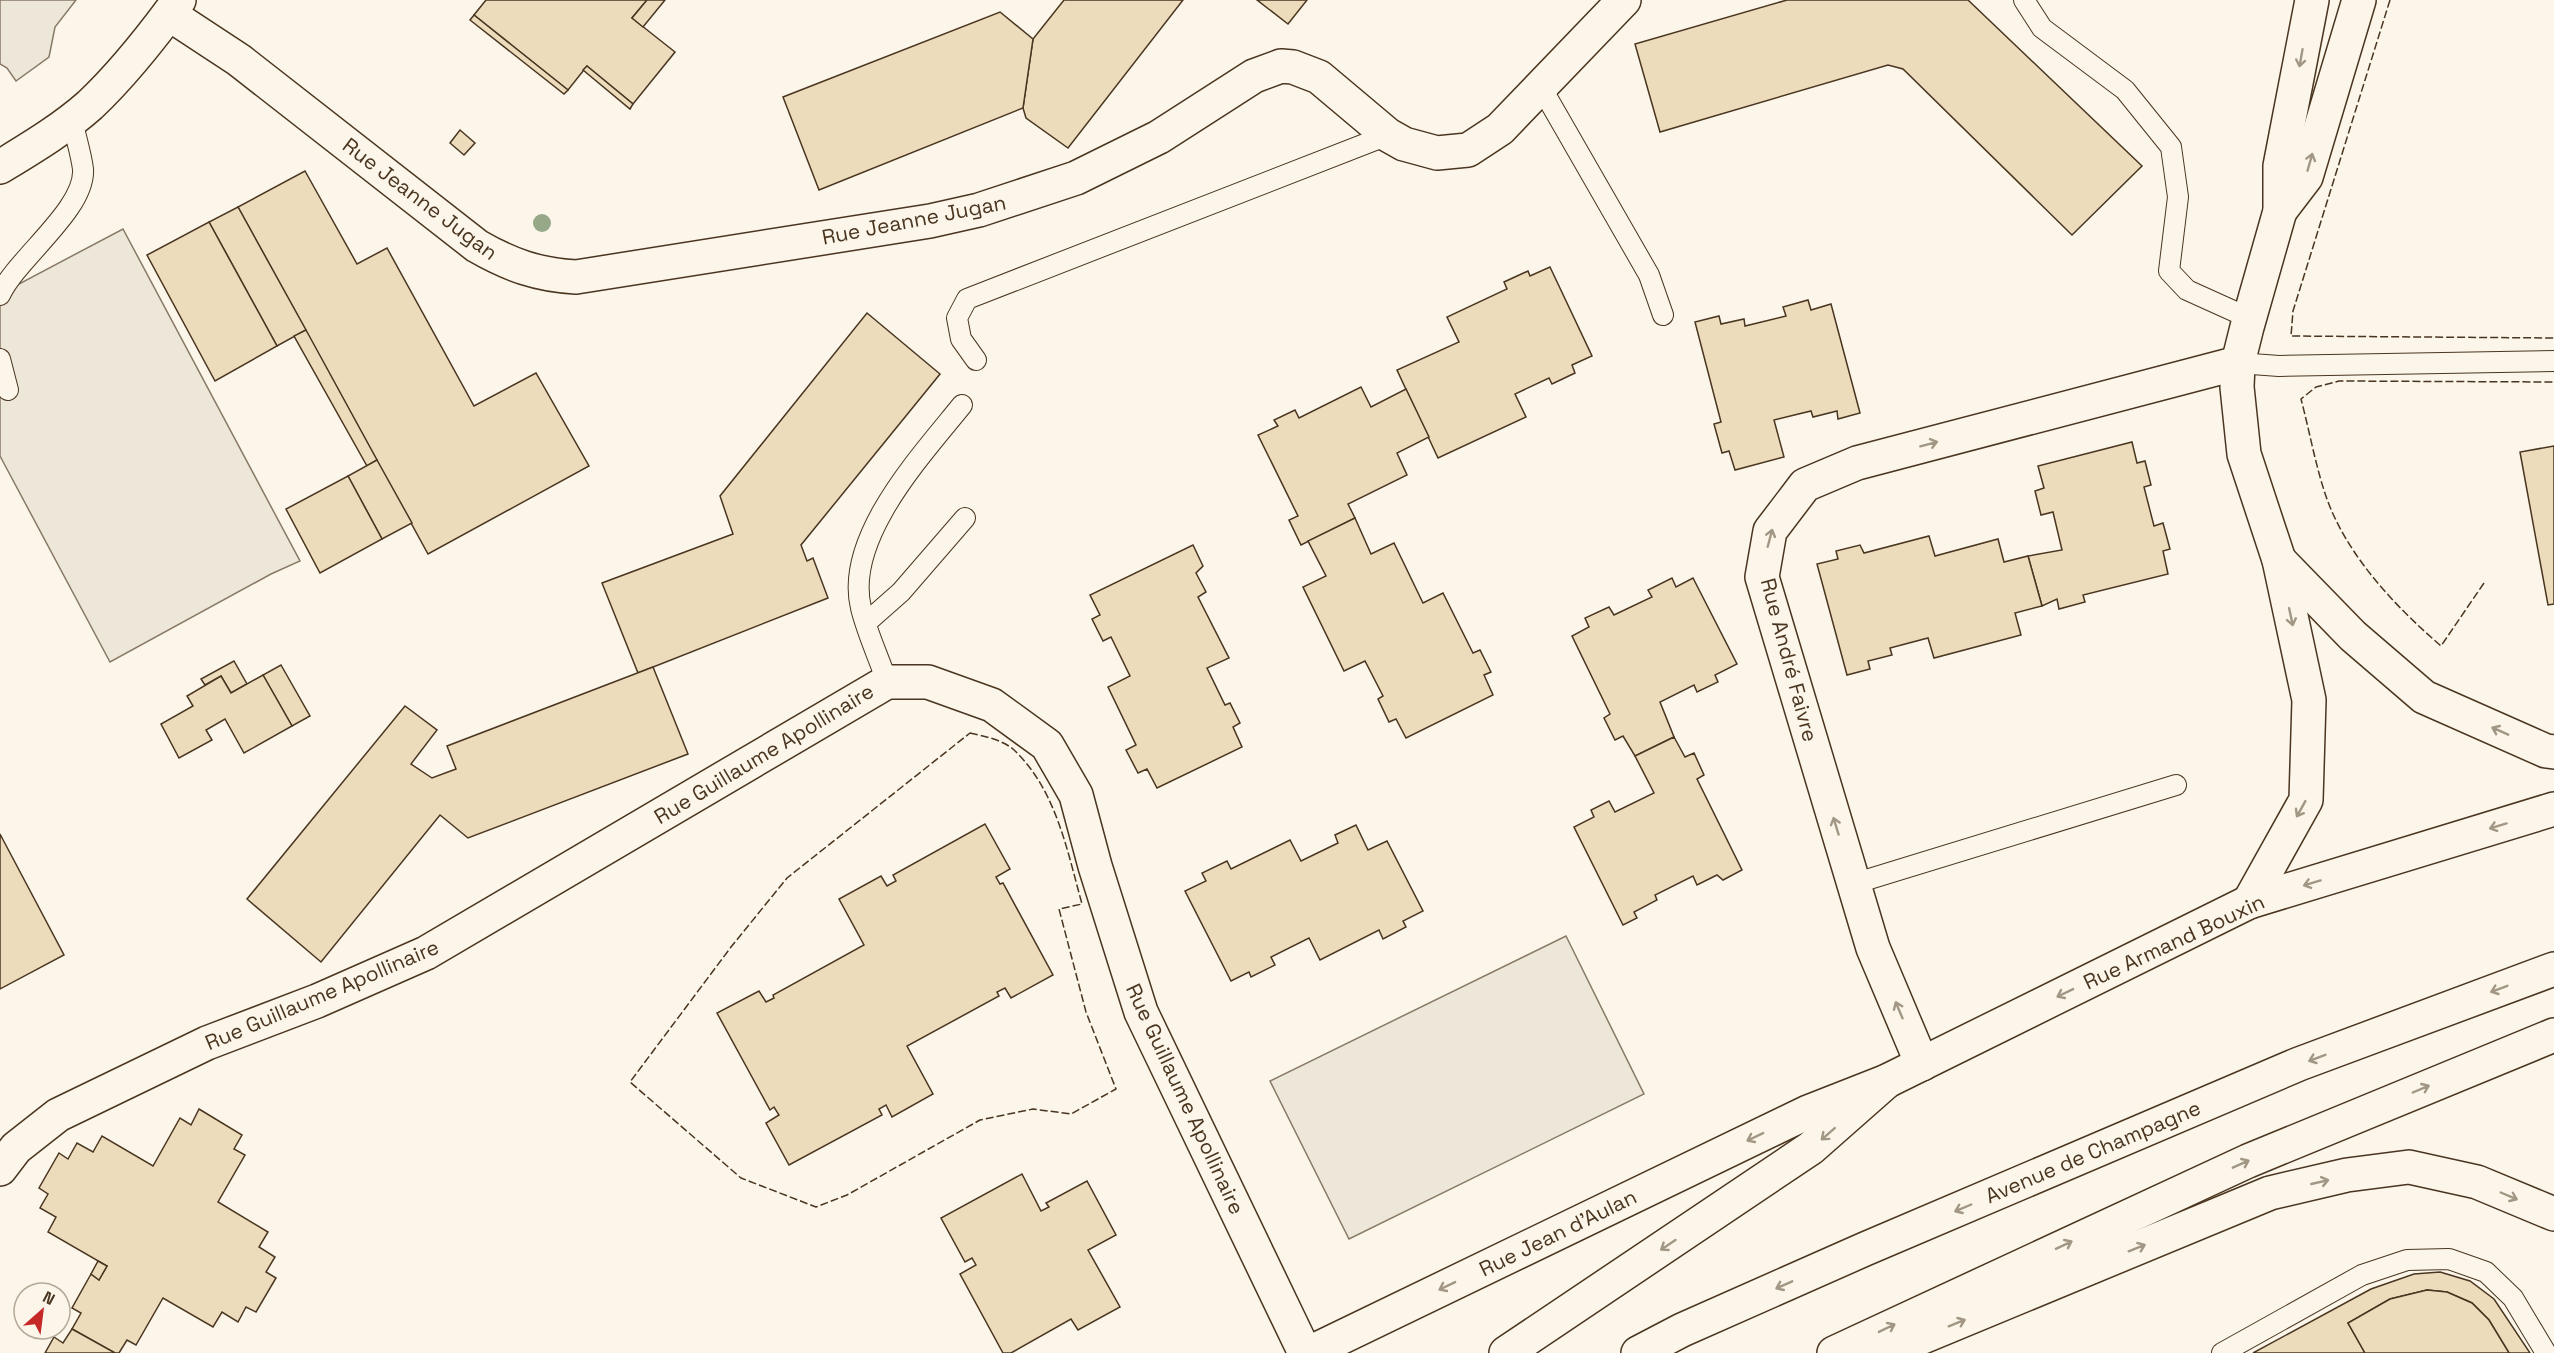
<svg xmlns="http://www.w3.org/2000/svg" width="2554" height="1353" viewBox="0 0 2554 1353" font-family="'Space Grotesk',sans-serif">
  <rect width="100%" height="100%" fill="#fbf6e9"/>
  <!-- parking -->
  <g fill="#ede7d9" stroke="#887966" stroke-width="1.5">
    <path d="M 0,0 L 76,0 L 55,27 L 49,57 L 16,81 L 7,68 L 0,64 Z"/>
    <path d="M 123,229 L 300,561 L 271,574 L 110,662 L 0,456 L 0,294 Z"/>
    <path d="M 1566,936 L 1644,1094 L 1349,1239 L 1270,1081 Z"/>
  </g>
  <!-- building -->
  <g fill="#ecdcbc" stroke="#4a3520" stroke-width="1.5">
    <path d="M 486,0 L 647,0 L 632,18 L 675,52 L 633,104 L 587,66 L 568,90 L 474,15 Z"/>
    <path d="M 647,0 L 665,0 L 643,27 L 632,18 Z"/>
    <path d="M 1064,0 L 1183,0 L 1068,148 L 1026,118 L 1023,108 L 1033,39 Z"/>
    <path d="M 1257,0 L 1307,0 L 1288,24 Z"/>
    <path d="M 1787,0 L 1968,0 L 2142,166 L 2072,235 L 1903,69 L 1888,65 L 1660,132 L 1635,44 Z"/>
    <path d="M 1000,12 L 1033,39 L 1023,108 L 819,190 L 783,97 Z"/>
    <path d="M 474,15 L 568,90 L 564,94 L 470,20 Z"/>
    <path d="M 587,66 L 633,104 L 630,109 L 583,70 Z"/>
    <path d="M 460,130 L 475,143 L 464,155 L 450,143 Z"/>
    <path d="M 305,171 L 357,264 L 387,248 L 474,406 L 536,373 L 589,466 L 428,554 L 238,207 Z"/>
    <path d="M 238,207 L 306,330 L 277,346 L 209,222 Z"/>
    <path d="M 209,222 L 277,346 L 215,381 L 147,255 Z"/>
    <path d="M 1550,267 L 1592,356 L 1572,365 L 1575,373 L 1552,384 L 1549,378 L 1515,394 L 1526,417 L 1438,458 L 1397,370 L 1459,342 L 1447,317 L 1507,289 L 1504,282 L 1528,271 L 1530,276 Z"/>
    <path d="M 1808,300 L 1811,310 L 1831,304 L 1860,413 L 1838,419 L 1837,411 L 1813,417 L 1811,411 L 1774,420 L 1784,457 L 1735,470 L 1729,451 L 1722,453 L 1714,424 L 1721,422 L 1695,322 L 1719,316 L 1721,324 L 1744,319 L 1745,326 L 1786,316 L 1783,307 Z"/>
    <path d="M 867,313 L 940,374 L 801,545 L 807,561 L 813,558 L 828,598 L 638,673 L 602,583 L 733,534 L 720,496 Z"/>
    <path d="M 306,330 L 377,460 L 367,466 L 294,336 Z"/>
    <path d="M 1361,387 L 1371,407 L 1406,389 L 1429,437 L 1397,453 L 1407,475 L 1348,504 L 1355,518 L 1301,545 L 1289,520 L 1298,516 L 1258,435 L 1278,426 L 1274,420 L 1295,410 L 1299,418 Z"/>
    <path d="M 2132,442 L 2137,463 L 2145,461 L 2151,485 L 2144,487 L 2154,526 L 2163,523 L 2170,549 L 2163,551 L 2168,574 L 2083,595 L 2085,602 L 2059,609 L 2057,599 L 2042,606 L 2028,556 L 2062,550 L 2053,512 L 2041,515 L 2035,491 L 2044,488 L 2038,466 Z"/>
    <path d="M 2554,446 L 2554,604 L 2548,605 L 2520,452 Z"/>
    <path d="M 377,460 L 412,523 L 382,539 L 348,476 Z"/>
    <path d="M 348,476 L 382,539 L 320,573 L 286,509 Z"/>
    <path d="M 1355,518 L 1371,554 L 1394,543 L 1423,603 L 1443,593 L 1473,653 L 1480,650 L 1491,672 L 1484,675 L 1493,695 L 1406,738 L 1396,719 L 1389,722 L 1378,699 L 1383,696 L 1365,661 L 1344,671 L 1303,587 L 1326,576 L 1308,541 Z"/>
    <path d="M 1929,536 L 1935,556 L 1998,539 L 2004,562 L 2028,556 L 2042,606 L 2015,613 L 2021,635 L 1934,658 L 1928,638 L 1890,648 L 1892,655 L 1868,661 L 1870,669 L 1847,675 L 1817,564 L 1838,559 L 1836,551 L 1860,545 L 1864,553 Z"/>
    <path d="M 1193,545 L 1203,566 L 1196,573 L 1206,592 L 1198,597 L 1229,658 L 1207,668 L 1225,705 L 1230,703 L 1240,723 L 1233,727 L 1242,747 L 1157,788 L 1147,769 L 1138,773 L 1126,750 L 1136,745 L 1108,687 L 1130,676 L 1111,637 L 1103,641 L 1092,619 L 1100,615 L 1090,595 Z"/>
    <path d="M 1672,578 L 1676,587 L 1693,578 L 1737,664 L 1715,675 L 1718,682 L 1697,692 L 1694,685 L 1660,702 L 1674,737 L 1635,756 L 1623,736 L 1615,740 L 1604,718 L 1610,714 L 1572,636 L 1589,627 L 1585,618 L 1609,607 L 1614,615 L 1652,597 L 1648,590 Z"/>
    <path d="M 234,661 L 247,684 L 231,693 L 221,676 L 205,685 L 201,679 Z"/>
    <path d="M 281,665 L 310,716 L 292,726 L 263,675 Z"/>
    <path d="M 653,667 L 688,754 L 468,838 L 440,815 L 321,962 L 247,899 L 405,706 L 437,730 L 411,764 L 432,778 L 456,769 L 447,746 Z"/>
    <path d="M 263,675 L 292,726 L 244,753 L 225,719 L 206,730 L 212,740 L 179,758 L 161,724 L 193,706 L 187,696 L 221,676 L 231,693 Z"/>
    <path d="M 1674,737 L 1685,757 L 1694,753 L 1704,775 L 1697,779 L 1742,870 L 1723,880 L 1717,875 L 1697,885 L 1693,876 L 1655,895 L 1657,900 L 1634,912 L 1637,918 L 1623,925 L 1574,827 L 1594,817 L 1591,810 L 1609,801 L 1615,812 L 1654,793 L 1635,756 Z"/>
    <path d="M 985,824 L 1010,869 L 996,877 L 1000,884 L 1003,883 L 1053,975 L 1011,998 L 1005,988 L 997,992 L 999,996 L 907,1046 L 933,1094 L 892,1117 L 886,1105 L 879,1109 L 882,1115 L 789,1165 L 766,1123 L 779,1115 L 774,1107 L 770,1110 L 717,1013 L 759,991 L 766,1002 L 774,998 L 773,995 L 864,945 L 839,899 L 881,876 L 887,886 L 896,881 L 893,875 Z"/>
    <path d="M 1356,825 L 1368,850 L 1387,841 L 1423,911 L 1403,921 L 1406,927 L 1383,939 L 1379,930 L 1320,960 L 1309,938 L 1271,957 L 1275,965 L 1251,977 L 1249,972 L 1231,981 L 1185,891 L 1206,881 L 1202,873 L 1227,861 L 1231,869 L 1290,840 L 1301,861 L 1338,843 L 1335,835 Z"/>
    <path d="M 0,834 L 64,955 L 0,989 Z"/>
    <path d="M 199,1109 L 242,1135 L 234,1149 L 245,1155 L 218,1202 L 268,1232 L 259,1247 L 275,1257 L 266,1272 L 276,1278 L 256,1312 L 246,1307 L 238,1322 L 222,1312 L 213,1327 L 163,1298 L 136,1345 L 127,1340 L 119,1353 L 115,1353 L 72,1329 L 81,1313 L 72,1308 L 91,1274 L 99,1280 L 107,1266 L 48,1232 L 56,1217 L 40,1208 L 48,1194 L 39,1188 L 59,1153 L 68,1159 L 77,1143 L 93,1152 L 102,1136 L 153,1166 L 180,1118 L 191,1125 Z"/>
    <path d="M 1022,1174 L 1041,1211 L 1049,1207 L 1046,1203 L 1087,1181 L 1116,1235 L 1088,1250 L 1120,1307 L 1078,1330 L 1071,1319 L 1011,1353 L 1003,1353 L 960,1274 L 976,1265 L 972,1258 L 965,1262 L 941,1218 Z"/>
    <path d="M 98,1261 L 107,1266 L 99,1280 L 91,1274 Z"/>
    <path d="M 2440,1272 L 2470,1281 L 2494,1299 L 2530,1353 L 2509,1353 L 2489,1320 L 2472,1303 L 2447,1292 L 2427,1290 L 2390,1299 L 2348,1323 L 2365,1353 L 2253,1353 L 2371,1289 L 2414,1274 Z"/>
    <path d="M 2427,1290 L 2447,1292 L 2472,1303 L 2489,1320 L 2509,1353 L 2365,1353 L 2348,1323 L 2390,1299 Z"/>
    <path d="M 72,1329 L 115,1353 L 45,1353 L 54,1337 L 63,1343 Z"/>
  </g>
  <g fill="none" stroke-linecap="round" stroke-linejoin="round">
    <!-- service casing -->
    <g stroke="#4a3520" stroke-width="22">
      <g id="service">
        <path d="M 2024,0 L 2042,28 L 2125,90 L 2171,147 L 2178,197 L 2169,271 L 2187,290 L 2249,318"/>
        <path d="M 1541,87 L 1649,275 L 1663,315"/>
        <path d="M 0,295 C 16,259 86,209 83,169 C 81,153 75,135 72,119"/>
        <path d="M 0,359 L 8,390"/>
        <path d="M 976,360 L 961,339 L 957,318 L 967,299 L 1388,135"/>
        <path d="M 2238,363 L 2279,366 L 2554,361"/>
        <path d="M 867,622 L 901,592 L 965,518"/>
        <path d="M 887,682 C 879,658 867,633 861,608 C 844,538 921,456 962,405"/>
        <path d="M 1853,884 L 2176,785"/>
        <path d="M 2222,1353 L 2362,1275 L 2407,1260 L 2449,1259 L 2486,1272 L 2513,1298 L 2546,1353"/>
      </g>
    </g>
    <!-- minor casing -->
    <g stroke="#4a3520" stroke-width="36">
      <g id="minor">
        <path d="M 169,14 L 239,60 L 477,246 C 510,265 538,275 576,277 L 930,221 L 979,210 L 1076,178 L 1159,137 L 1254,76 L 1281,66 L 1293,67 L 1319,77 L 1388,135 L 1404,144 L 1437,153 L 1468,150 L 1500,129 L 1624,0"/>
        <path d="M 0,167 C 31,148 63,129 90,105 C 124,73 152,37 179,0"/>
        <path d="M 2280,211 L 2306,177 L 2359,0"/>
        <path d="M 2279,560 L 2353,636 L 2424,697 L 2546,751 L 2554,752"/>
        <path d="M 2249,902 L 2306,800 L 2309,700 L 2279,560 L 2244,454 L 2237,387 L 2238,363 L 2247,327 L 2280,211 L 2280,166 L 2312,0"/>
        <path d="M 1922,1064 L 1873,948 L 1762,577 L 1770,531 L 1805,485 L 1857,463 L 2238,363"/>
        <path d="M 0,1169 L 16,1148 L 58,1115 L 207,1043 L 317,1001 L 426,953 L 887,682 L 928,682 L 992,705 L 1047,745 L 1076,795 L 1095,866 L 1141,1012 L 1305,1353"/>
        <path d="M 1309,1353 L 1808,1112 L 1887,1081 L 2249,902 L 2554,809"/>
      </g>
    </g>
    <!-- primary casing -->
    <g stroke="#4a3520" stroke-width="36">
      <g id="primary">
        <path d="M 1506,1353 L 1811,1148 L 1887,1081"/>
        <path d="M 1638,1353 L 1682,1330 L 1865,1249 L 2299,1064 L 2554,969"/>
        <path d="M 1834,1353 L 2248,1161 L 2554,1035"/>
        <path d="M 1884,1353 L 2270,1193 L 2347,1175 L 2409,1167 L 2477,1182 L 2554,1214"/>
      </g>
    </g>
    <!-- service -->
    <use href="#service" stroke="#fbf6e9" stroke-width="20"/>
    <!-- minor -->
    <use href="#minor" stroke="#fbf6e9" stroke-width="33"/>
    <!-- primary -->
    <use href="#primary" stroke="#fbf6e9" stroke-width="33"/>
    <!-- fence -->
    <g stroke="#4a3520" stroke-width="1.5" stroke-dasharray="8 3" stroke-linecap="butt">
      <path d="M 2390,0 L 2293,311 L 2291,336 L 2554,338"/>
      <path d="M 2484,583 L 2441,646 C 2396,607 2350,559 2328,502 C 2316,469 2310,433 2301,399 L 2316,387 L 2339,381 L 2554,382"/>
      <path d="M 970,733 C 984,736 1002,740 1013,749 C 1056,789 1067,850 1082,904 L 1059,909 L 1086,1012 L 1116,1089 L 1071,1114 L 1033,1109 L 980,1120 L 847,1195 L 816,1207 L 741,1178 L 630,1082 L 731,947 L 787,878 Z"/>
    </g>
  </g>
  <!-- trees -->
  <circle fill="#96a887" cx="542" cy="223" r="9"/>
  <!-- one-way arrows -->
  <defs><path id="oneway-shaft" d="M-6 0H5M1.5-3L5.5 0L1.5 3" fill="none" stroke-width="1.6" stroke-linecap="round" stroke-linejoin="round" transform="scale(1.5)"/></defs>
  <g stroke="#a29684">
    <use href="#oneway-shaft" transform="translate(2301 58) rotate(100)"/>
    <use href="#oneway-shaft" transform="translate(2310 162) rotate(-74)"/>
    <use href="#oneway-shaft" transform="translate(1929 444) rotate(-15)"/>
    <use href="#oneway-shaft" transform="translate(1770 538) rotate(-75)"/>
    <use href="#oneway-shaft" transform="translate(2291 617) rotate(78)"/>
    <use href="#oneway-shaft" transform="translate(2500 731) rotate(-156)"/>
    <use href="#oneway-shaft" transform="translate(2301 809) rotate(119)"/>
    <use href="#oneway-shaft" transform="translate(1836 826) rotate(-107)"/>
    <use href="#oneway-shaft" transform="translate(2498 826) rotate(163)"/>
    <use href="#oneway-shaft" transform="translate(2312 883) rotate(163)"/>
    <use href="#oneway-shaft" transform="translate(2499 989) rotate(159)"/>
    <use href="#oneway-shaft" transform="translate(2065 993) rotate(154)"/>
    <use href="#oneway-shaft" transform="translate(1899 1010) rotate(-113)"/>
    <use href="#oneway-shaft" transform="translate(2317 1058) rotate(159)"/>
    <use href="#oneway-shaft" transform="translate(2421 1089) rotate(-23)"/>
    <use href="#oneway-shaft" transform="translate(1828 1134) rotate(139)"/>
    <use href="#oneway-shaft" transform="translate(1755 1137) rotate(154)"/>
    <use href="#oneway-shaft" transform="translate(2241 1164) rotate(-24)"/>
    <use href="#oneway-shaft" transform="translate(2320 1182) rotate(-13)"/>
    <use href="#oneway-shaft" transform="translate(2509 1196) rotate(23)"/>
    <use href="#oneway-shaft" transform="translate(1963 1208) rotate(157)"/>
    <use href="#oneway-shaft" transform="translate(1668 1245) rotate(146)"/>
    <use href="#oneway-shaft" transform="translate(2064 1245) rotate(-25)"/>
    <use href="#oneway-shaft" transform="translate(2137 1248) rotate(-22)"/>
    <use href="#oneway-shaft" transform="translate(1784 1285) rotate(156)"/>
    <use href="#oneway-shaft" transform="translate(1447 1286) rotate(154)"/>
    <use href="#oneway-shaft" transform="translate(1957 1323) rotate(-22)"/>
    <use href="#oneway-shaft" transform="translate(1887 1328) rotate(-26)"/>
  </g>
  <g text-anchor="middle" stroke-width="4.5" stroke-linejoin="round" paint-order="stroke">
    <!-- street labels -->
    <g font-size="21" fill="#4a3520" stroke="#fbf6e9">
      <text transform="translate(420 199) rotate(37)" y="7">Rue Jeanne Jugan</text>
      <text transform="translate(914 220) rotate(-11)" y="7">Rue Jeanne Jugan</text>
      <text transform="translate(1789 660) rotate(75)" y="7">Rue André Faivre</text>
      <text transform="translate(764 754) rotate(-31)" y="7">Rue Guillaume Apollinaire</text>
      <text transform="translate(2174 942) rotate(-25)" y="7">Rue Armand Bouxin</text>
      <text transform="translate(322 995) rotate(-23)" y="7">Rue Guillaume Apollinaire</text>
      <text transform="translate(1185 1099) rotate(65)" y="7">Rue Guillaume Apollinaire</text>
      <text transform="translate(2093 1152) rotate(-23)" y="7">Avenue de Champagne</text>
      <text transform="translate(1558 1233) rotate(-26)" y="7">Rue Jean d'Aulan</text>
    </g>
  </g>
  <!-- north arrow -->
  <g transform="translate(42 1311) rotate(28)"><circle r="28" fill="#fbf6e9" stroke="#b4a999" stroke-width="1.5"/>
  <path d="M0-4.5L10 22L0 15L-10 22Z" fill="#c62828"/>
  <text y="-9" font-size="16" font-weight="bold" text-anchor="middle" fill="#4a3520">N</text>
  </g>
</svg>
